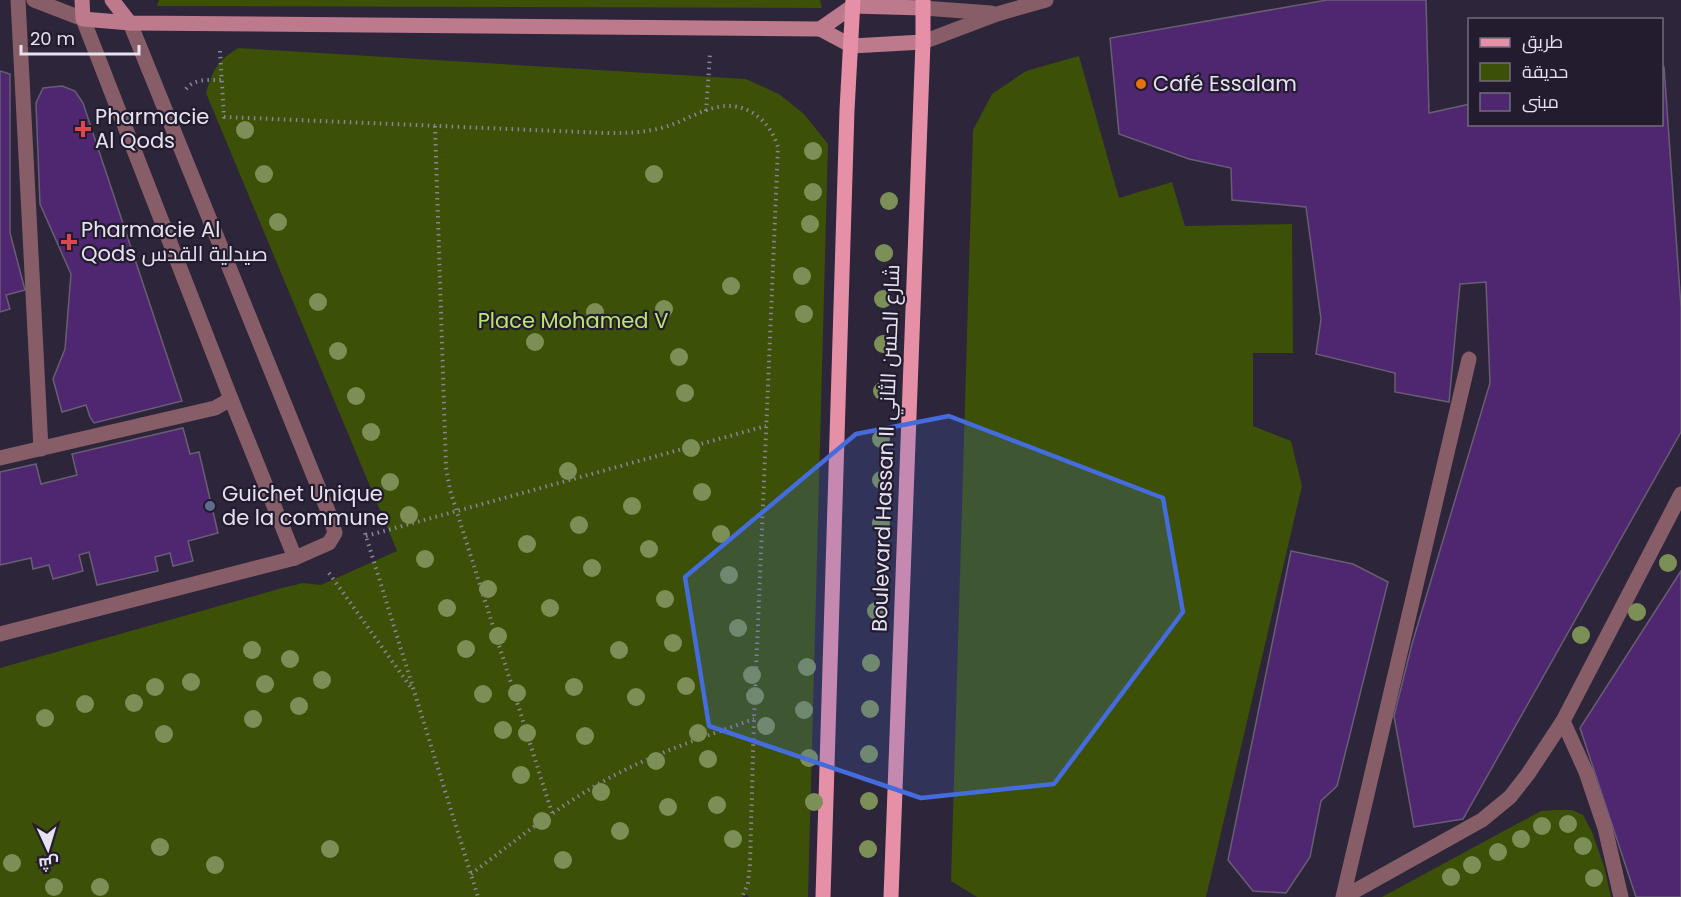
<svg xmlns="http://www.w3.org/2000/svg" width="1681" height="897" viewBox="0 0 1681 897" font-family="Poppins,Cairo,sans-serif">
  <rect width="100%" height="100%" fill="#2d2539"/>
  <!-- green -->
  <g fill="#3c5007">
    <path d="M 159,0 L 820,0 L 822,8 L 157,6 Z"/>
    <path d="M 238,48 L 746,79 L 779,94 L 804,114 L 828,144 L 808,897 L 749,897 L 746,894 L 742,897 L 0,897 L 0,668 L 282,588 L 303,583 L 321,585 L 397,551 L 206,93 C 213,70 217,61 238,48 Z"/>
    <path d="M 1079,56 L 1119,198 L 1172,182 L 1185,226 L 1292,224 L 1293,353 L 1253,353 L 1253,426 L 1291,441 L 1302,486 L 1206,897 L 977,897 L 951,881 L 973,130 L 992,94 L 1026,71 Z"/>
    <path d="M 1556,810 L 1572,810 L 1583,815 L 1592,832 L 1604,866 L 1611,897 L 1382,897 L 1541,811 Z"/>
  </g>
  <!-- building -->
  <g fill="#4f2670" stroke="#685e74" stroke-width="1.5">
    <path d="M 1327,0 L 1426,0 L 1429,113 L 1470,104 L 1470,124 L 1662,124 L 1662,67 L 1664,67 L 1681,307 L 1681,432 L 1463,819 L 1414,827 L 1394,716 L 1412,644 L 1490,383 L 1486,282 L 1460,284 L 1449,402 L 1395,392 L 1395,373 L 1316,354 L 1321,319 L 1306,207 L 1232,200 L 1231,168 L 1189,159 L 1119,134 L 1110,38 Z"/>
    <path d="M 0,71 L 10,74 L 10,233 L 25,290 L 6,295 L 10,309 L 0,312 Z"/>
    <path d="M 62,86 L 75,91 L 83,103 L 182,401 L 94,423 L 90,417 L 86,405 L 62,412 L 53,379 L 65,349 L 71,274 L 40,204 L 36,103 L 43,88 Z"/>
    <path d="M 183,428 L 190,454 L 199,452 L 218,533 L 188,541 L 193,561 L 173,566 L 170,553 L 155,557 L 158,571 L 97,585 L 89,552 L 79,555 L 83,571 L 53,579 L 49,565 L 33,569 L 31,558 L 0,565 L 0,472 L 36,464 L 41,484 L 77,475 L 72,454 Z"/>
    <path d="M 1291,551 L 1353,564 L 1388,582 L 1337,786 L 1321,801 L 1310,857 L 1286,893 L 1253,891 L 1228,860 Z"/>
    <path d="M 1681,571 L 1681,897 L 1636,897 L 1580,728 Z"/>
  </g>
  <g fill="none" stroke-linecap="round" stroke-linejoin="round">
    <!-- path -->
    <g stroke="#8a8495" stroke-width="4" stroke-dasharray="1.5 4.5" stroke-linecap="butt">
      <path d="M 220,51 L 224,117 L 605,133 C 623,133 640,133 657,129 C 678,125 697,111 718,107 C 747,101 770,121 778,147 L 754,719 L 750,864 L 748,884 L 742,897"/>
      <path d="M 186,89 C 195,78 209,80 221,80"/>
      <path d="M 706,111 L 710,54"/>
      <path d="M 435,126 L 446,467 L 450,490 L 552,813"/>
      <path d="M 365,533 L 478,897"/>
      <path d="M 366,536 L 766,426"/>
      <path d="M 329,573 L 412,689"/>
      <path d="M 471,874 C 510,845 548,814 590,789 C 641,758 698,739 754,719"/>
    </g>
    <!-- minor -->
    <g stroke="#875e68" stroke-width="15">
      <path d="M 18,0 L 41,449"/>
      <path d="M 34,0 L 83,19 L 231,399 L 295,558"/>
      <path d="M 923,8 L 991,13"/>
      <path d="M 923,42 L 997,14 L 1046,0"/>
      <path d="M 0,458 L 215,408 L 231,399"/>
      <path d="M 0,634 L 295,558 L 329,543 L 335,533 L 330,516 L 130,23"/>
      <path d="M 1563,721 L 1586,772 L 1605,828 L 1621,897"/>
      <path d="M 1343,897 L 1469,359"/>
      <path d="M 1344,897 L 1482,820 L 1510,797 L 1528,774 L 1563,721 L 1681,494"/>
    </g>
    <!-- secondary -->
    <g stroke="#bc7a8c" stroke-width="15">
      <path d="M 82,0 L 83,19 L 130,23 L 820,29 L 852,46 L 923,42"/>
      <path d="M 112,0 L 130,23"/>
      <path d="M 820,29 L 853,6 L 923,8"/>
    </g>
    <!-- primary -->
    <g stroke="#e590a7" stroke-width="15">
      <path d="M 823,897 L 847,110 L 853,0"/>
      <path d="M 891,897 L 923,42 L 923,0"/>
    </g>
  </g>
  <!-- trees -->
  <g fill="#7b8f56">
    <circle cx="245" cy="130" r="9"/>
    <circle cx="813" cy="151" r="9"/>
    <circle cx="264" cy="174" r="9"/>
    <circle cx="654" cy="174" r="9"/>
    <circle cx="813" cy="192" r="9"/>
    <circle cx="889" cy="201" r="9"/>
    <circle cx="278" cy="222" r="9"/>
    <circle cx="810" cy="224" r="9"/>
    <circle cx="884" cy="253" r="9"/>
    <circle cx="802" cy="276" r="9"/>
    <circle cx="731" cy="286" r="9"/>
    <circle cx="883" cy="299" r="9"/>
    <circle cx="318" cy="302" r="9"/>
    <circle cx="664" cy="309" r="9"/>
    <circle cx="595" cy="312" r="9"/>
    <circle cx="804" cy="314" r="9"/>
    <circle cx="535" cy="342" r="9"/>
    <circle cx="883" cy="344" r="9"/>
    <circle cx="338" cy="351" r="9"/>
    <circle cx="679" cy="357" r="9"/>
    <circle cx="882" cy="391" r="9"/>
    <circle cx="685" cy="393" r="9"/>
    <circle cx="356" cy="396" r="9"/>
    <circle cx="371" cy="432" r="9"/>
    <circle cx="881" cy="439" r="9"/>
    <circle cx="691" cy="448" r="9"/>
    <circle cx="568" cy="471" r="9"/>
    <circle cx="881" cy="480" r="9"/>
    <circle cx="390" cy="482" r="9"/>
    <circle cx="702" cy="492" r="9"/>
    <circle cx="632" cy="506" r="9"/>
    <circle cx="409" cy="515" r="9"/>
    <circle cx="881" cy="523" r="9"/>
    <circle cx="579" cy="525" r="9"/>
    <circle cx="721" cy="534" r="9"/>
    <circle cx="527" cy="544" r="9"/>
    <circle cx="649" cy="549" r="9"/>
    <circle cx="425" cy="559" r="9"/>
    <circle cx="1668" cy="563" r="9"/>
    <circle cx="592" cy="568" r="9"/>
    <circle cx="729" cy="575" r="9"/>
    <circle cx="488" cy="589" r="9"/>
    <circle cx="665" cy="599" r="9"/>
    <circle cx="447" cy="608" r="9"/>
    <circle cx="550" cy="608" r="9"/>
    <circle cx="876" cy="611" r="9"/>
    <circle cx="1637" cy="612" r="9"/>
    <circle cx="738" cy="628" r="9"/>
    <circle cx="1581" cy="635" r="9"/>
    <circle cx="498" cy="636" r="9"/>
    <circle cx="673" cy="643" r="9"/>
    <circle cx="466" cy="649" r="9"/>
    <circle cx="252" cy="650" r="9"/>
    <circle cx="619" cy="650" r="9"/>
    <circle cx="290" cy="659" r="9"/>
    <circle cx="871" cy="663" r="9"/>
    <circle cx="807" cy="667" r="9"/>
    <circle cx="752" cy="675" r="9"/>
    <circle cx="322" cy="680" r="9"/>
    <circle cx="191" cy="682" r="9"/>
    <circle cx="265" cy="684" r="9"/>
    <circle cx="686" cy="686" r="9"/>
    <circle cx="155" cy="687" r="9"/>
    <circle cx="574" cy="687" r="9"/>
    <circle cx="517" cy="693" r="9"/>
    <circle cx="483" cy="694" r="9"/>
    <circle cx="755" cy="696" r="9"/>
    <circle cx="636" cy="697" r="9"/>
    <circle cx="134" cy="703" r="9"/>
    <circle cx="85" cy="704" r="9"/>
    <circle cx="299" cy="706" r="9"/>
    <circle cx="870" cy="709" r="9"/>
    <circle cx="804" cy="710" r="9"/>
    <circle cx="45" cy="718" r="9"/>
    <circle cx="253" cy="719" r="9"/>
    <circle cx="766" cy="726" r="9"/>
    <circle cx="503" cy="730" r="9"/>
    <circle cx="527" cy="733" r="9"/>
    <circle cx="698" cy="733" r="9"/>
    <circle cx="164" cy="734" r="9"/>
    <circle cx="585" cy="736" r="9"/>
    <circle cx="869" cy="754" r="9"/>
    <circle cx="809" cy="758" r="9"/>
    <circle cx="708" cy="759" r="9"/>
    <circle cx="656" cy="761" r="9"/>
    <circle cx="521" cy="775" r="9"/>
    <circle cx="601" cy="792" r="9"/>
    <circle cx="869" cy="801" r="9"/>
    <circle cx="814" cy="802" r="9"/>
    <circle cx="717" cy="805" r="9"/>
    <circle cx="668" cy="807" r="9"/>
    <circle cx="542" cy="821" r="9"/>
    <circle cx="1568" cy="824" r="9"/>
    <circle cx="1542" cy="826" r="9"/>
    <circle cx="620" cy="831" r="9"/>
    <circle cx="733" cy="839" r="9"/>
    <circle cx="1521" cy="839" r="9"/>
    <circle cx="1583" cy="846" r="9"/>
    <circle cx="160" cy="847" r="9"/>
    <circle cx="330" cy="849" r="9"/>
    <circle cx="868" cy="849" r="9"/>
    <circle cx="1498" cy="852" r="9"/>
    <circle cx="563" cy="860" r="9"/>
    <circle cx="12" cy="863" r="9"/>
    <circle cx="215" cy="865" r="9"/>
    <circle cx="1472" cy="865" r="9"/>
    <circle cx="1451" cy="877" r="9"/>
    <circle cx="1594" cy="878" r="9"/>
    <circle cx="54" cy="887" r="9"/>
    <circle cx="100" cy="887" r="9"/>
  </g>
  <!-- marked area -->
  <path fill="#456cdd" fill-opacity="0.2" stroke="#456cdd" stroke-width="4.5" stroke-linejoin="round" d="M 949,416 L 1163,498 L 1183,612 L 1054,784 L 921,798 L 709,726 L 685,577 L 856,434 Z"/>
  <!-- markers -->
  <circle fill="#e8710a" stroke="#231c2f" stroke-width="2" cx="1141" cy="84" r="6"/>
  <g fill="#e0444e" stroke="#231c2f" stroke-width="2">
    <path d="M80 120h6v6h6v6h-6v6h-6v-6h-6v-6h6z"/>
    <path d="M66 233h6v6h6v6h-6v6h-6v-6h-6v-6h6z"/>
  </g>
  <circle fill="#5c6f8a" stroke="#231c2f" stroke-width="2" cx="210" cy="506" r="6"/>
  <g text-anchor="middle" stroke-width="4.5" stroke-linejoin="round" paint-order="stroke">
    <!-- poi labels -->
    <g font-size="21" fill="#e6e2ef" stroke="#231c2f" text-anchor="start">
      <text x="1153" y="91">Café Essalam</text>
      <text x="95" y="124">Pharmacie<tspan x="95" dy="24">Al Qods</tspan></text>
      <text x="81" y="237">Pharmacie Al<tspan x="81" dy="24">Qods صيدلية القدس</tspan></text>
      <text x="222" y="501">Guichet Unique<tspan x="222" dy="24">de la commune</tspan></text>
    </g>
    <!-- park labels -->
    <g font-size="21" fill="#bbe56d" stroke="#231c2f">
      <text x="573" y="328">Place Mohamed V</text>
    </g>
    <!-- street labels -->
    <g font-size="21" fill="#e6e2ef" stroke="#231c2f">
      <text transform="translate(886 448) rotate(-88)" y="7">Boulevard Hassan II شارع الحسن الثاني</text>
    </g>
  </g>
  <!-- legend -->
  <rect x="1468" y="18" width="195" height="108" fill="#231c2f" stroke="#716b7c" stroke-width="1.5"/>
  <rect x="1480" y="38" width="30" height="9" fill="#e590a7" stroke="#716b7c" stroke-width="1.5"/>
  <text x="1522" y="48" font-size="18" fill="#e6e2ef">طريق</text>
  <rect x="1480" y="63" width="30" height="18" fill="#3c5007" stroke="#716b7c" stroke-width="1.5"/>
  <text x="1522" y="78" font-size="18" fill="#e6e2ef">حديقة</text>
  <rect x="1480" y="93" width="30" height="18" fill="#4f2670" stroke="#716b7c" stroke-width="1.5"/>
  <text x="1522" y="108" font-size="18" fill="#e6e2ef">مبنى</text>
  <!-- north arrow -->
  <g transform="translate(48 849) rotate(176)" stroke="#231c2f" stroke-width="4.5" paint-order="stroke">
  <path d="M0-4.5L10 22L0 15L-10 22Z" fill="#e6e2ef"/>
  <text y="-9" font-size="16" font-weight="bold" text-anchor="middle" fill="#e6e2ef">ش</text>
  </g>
  <!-- scale -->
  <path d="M21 45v9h118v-9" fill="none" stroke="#e6e2ef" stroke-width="3"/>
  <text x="30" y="45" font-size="18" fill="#e6e2ef" stroke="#231c2f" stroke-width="4.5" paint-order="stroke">20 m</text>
</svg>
